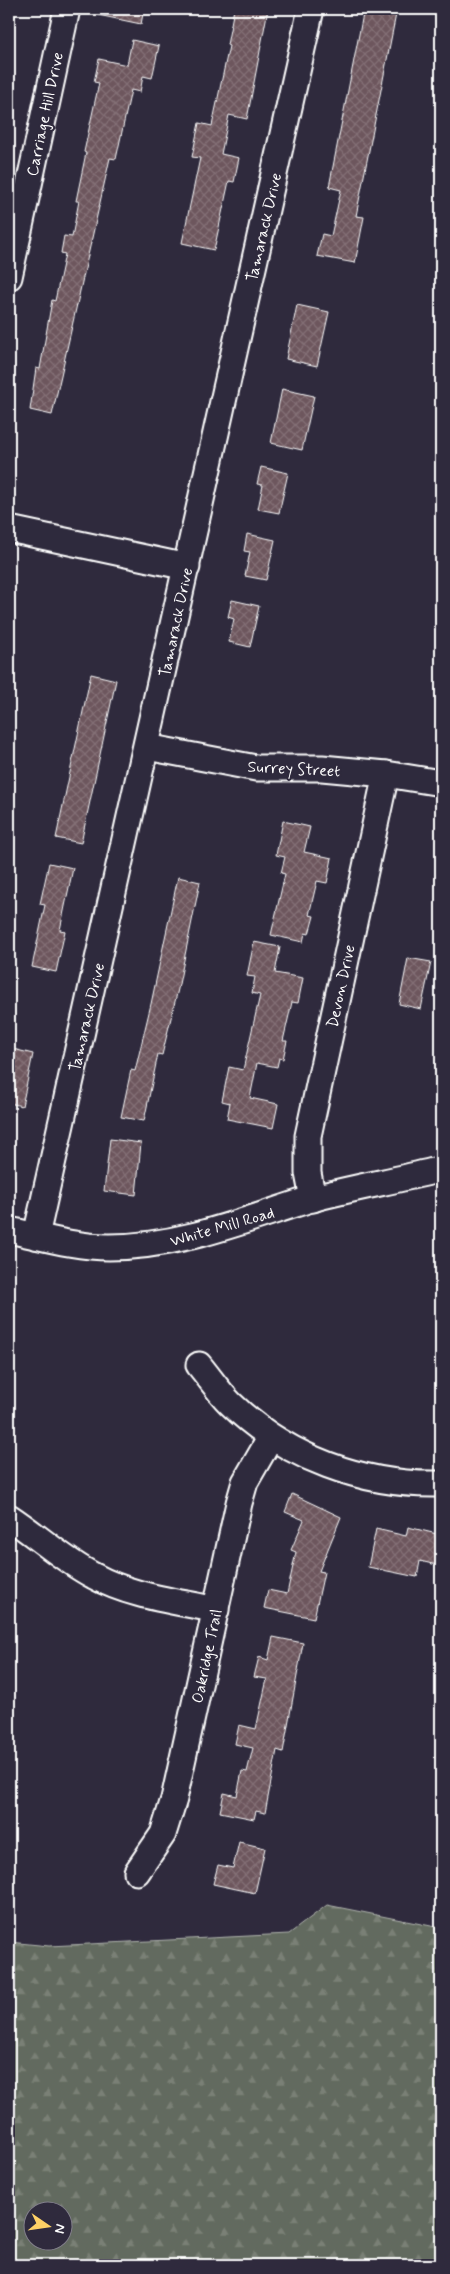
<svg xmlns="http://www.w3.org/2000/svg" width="450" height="2274" viewBox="0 0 450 2274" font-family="Mynerve,sans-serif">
  <defs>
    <pattern id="forest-firs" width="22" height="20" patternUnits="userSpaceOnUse" patternTransform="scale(1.25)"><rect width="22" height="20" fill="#626a5e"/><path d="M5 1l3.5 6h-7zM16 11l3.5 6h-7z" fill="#7a8076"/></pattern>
    <pattern id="building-cross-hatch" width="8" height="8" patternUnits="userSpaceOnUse" patternTransform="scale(1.25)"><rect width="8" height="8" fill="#6d565d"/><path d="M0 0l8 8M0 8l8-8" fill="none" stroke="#836f75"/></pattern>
  </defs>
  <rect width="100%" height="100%" fill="#2f2a3d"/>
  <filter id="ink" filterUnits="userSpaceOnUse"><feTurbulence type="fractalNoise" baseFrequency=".02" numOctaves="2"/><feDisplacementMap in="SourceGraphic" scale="10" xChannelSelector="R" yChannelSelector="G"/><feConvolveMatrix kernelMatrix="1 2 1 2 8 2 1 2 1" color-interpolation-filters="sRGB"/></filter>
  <g filter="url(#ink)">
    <!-- forest -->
    <path fill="url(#forest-firs)" stroke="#b0b4ae" fill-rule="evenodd" d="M 327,1905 L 441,1928 L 441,2265 L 9,2265 L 9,1942 L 49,1946 L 289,1934 ZM 32,2212 L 62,2212 L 62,2242 L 32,2242 Z"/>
    <!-- building -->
    <g fill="url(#building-cross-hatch)" stroke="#fff">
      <path d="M 99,9 L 144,9 L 141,24 L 98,15 Z"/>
      <path d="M 234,9 L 268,9 L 247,119 L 229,115 L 221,154 L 239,158 L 234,182 L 229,181 L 214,250 L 182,243 L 200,158 L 192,157 L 199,123 L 212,126 L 229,46 L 227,45 Z"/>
      <path d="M 364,9 L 397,9 L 356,216 L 364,217 L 355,263 L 317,256 L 322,234 L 331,236 L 341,190 L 329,187 Z"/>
      <path d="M 132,40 L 159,46 L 152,78 L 143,76 L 140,92 L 131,90 L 116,159 L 110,158 L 52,415 L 30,410 L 36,368 L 40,369 L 52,300 L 55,301 L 65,254 L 61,253 L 64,236 L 72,237 L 79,201 L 76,201 L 86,153 L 84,152 L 99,83 L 94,82 L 99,59 L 127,65 Z"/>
      <path d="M 297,305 L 329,312 L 317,366 L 286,359 Z"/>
      <path d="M 282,389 L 314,396 L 302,450 L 271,443 Z"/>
      <path d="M 261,467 L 288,473 L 279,513 L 258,509 L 263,485 L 257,484 Z"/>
      <path d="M 247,534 L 275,540 L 266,580 L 245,576 L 250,552 L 244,551 Z"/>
      <path d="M 232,600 L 259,606 L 250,647 L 229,642 L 234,619 L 228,617 Z"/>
      <path d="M 91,674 L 116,680 L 81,843 L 56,838 Z"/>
      <path d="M 283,821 L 310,827 L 304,852 L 332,858 L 327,883 L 317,881 L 309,915 L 314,916 L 309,934 L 305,933 L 303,942 L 271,935 L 285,874 L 281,873 L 285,857 L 276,855 Z"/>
      <path d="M 49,863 L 73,868 L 60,930 L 65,931 L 56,972 L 32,967 L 45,905 L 40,904 Z"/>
      <path d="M 178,877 L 200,882 L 178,989 L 162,1055 L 158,1054 L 144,1121 L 121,1117 L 131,1070 L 135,1071 L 151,1004 Z"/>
      <path d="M 254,942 L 280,947 L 275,973 L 303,978 L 298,1003 L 292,1002 L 283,1041 L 287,1041 L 283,1059 L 279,1058 L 277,1067 L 257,1063 L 250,1098 L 278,1104 L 273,1128 L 227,1119 L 230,1103 L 222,1101 L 229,1067 L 243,1070 L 260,995 L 252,993 L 255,977 L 247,976 Z"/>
      <path d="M 408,958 L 431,962 L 421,1009 L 399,1004 Z"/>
      <path d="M 9,1048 L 33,1054 L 22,1106 L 9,1103 Z"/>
      <path d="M 110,1139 L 141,1143 L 136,1195 L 104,1191 Z"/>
      <path d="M 292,1494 L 341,1517 L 319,1571 L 324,1572 L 314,1618 L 264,1608 L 268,1590 L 287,1594 L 296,1552 L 291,1550 L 304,1520 L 285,1512 Z"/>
      <path d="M 408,1527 L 441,1535 L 441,1566 L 420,1561 L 417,1577 L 368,1567 L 376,1529 L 406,1536 Z"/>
      <path d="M 273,1637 L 303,1643 L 283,1752 L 277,1750 L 265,1813 L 256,1811 L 254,1819 L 220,1812 L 224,1793 L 237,1796 L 242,1771 L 247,1772 L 253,1748 L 235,1744 L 239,1725 L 256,1729 L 267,1679 L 254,1677 L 259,1657 L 268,1660 Z"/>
      <path d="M 239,1842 L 265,1848 L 255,1893 L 213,1884 L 218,1865 L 233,1868 Z"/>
    </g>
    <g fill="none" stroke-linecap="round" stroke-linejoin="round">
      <!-- minor casing -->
      <g stroke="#fff" stroke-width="29">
        <g id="minor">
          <path d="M 9,277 L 67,9"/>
          <path d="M 9,529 L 187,567"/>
          <path d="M 147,747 L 256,768 L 322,768 L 386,774 L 441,783"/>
          <path d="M 313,1199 L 308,1173 L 308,1136 L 386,774"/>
          <path d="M 9,1230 C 42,1237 75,1247 109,1247 C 180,1247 244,1220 311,1199 C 351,1188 393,1181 433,1171"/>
          <path d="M 36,1236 L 311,9"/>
          <path d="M 199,1365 C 209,1377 219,1392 230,1403 C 286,1458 364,1486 441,1484"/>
          <path d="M 9,1517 C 38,1536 63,1560 94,1576 C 130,1596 176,1601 216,1610"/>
          <path d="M 137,1872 L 163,1834 L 174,1799 L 239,1503 L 245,1482 L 271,1437"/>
        </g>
      </g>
      <!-- minor -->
      <use href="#minor" stroke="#2f2a3d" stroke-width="25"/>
    </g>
  </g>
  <g text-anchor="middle" stroke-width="4" stroke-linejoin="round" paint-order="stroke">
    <!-- street labels -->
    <g font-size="16" fill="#fff" stroke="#2f2a3d">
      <text transform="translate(44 114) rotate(-78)" y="6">Carriage Hill Drive</text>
      <text transform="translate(263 227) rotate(-77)" y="6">Tamarack Drive</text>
      <text transform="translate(175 622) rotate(-78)" y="6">Tamarack Drive</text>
      <text transform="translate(294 768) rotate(3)" y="6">Surrey Street</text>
      <text transform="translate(340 986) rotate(-78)" y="6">Devon Drive</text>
      <text transform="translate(86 1017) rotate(-77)" y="6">Tamarack Drive</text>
      <text transform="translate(222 1226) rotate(-16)" y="6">White Mill Road</text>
      <text transform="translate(206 1656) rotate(-78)" y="6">Oakridge Trail</text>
    </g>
  </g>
  <!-- margin -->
  <rect width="450" height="2274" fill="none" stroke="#2f2a3d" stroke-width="30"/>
  <rect x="15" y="15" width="420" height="2244" fill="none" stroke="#fff" stroke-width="2" filter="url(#ink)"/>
  <!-- north arrow -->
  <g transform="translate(48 2226) rotate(103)"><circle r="24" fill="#2f2a3d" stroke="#827f8b"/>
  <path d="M0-4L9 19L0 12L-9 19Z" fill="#ffd166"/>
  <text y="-8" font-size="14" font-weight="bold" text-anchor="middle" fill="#ffffff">N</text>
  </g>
</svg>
